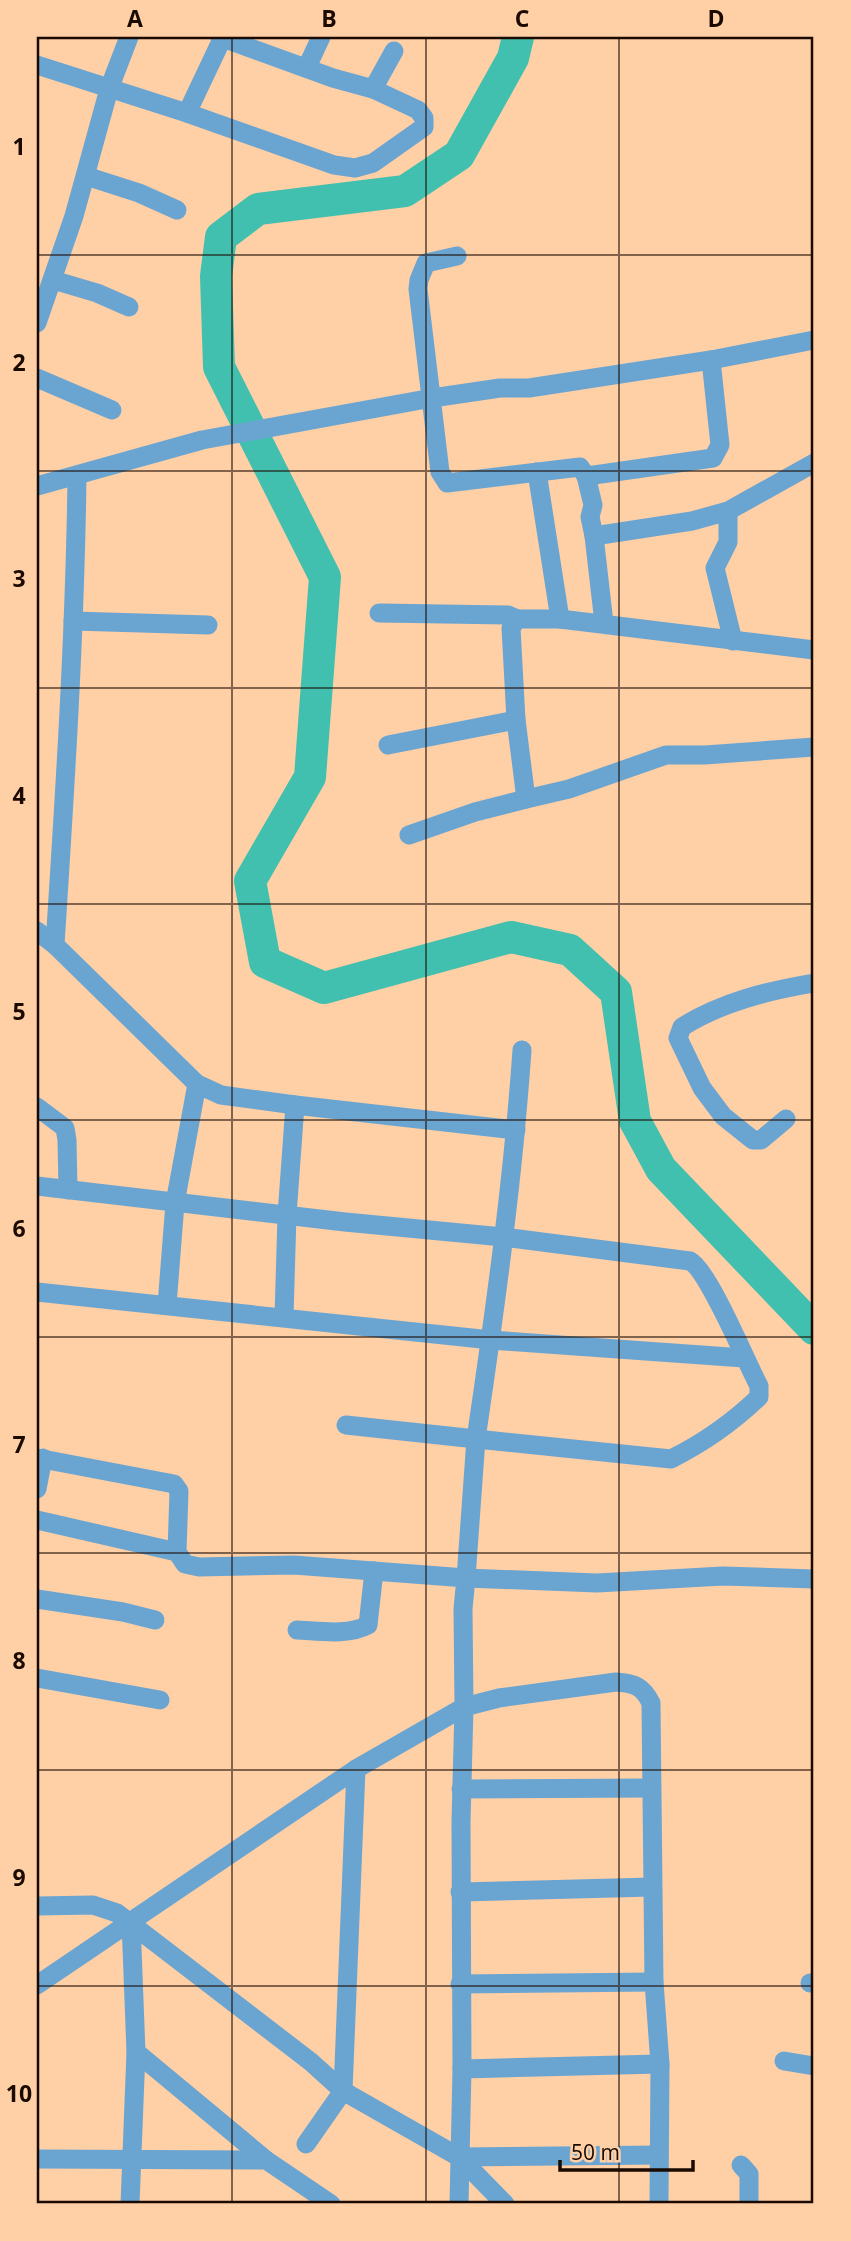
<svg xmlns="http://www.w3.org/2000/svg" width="851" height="2241" viewBox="0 0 851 2241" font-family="'Open Sans',sans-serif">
  <rect width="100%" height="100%" fill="#ffcfa6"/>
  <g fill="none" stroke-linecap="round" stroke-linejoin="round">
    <!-- river -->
    <path stroke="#41c0af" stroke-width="32" d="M 518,37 L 513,58 L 459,155 L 405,191 L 258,209 L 221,237 L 216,276 L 219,367 L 325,577 L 310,777 L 250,881 L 265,962 L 324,988 L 511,937 L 570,950 L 616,992 L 635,1121 L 661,1169 L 814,1329"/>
    <!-- minor -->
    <g stroke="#6aa5d2" stroke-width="19">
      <path d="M 37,65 L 187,113 L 334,165 L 355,168 L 373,163 L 424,127 L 424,118 L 418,110 L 373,89 L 333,78 L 220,37"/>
      <path d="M 307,67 L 321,37"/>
      <path d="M 373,89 L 394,51"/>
      <path d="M 187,113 L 223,37"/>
      <path d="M 86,176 L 139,193 L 177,210"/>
      <path d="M 457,256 L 426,263 L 419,280 L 418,289 L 440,472 L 447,483 L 580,467 L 586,476 L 594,475 L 713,458 L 720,445 L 711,360"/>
      <path d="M 53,280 L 97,293 L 129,307"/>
      <path d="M 37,323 L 74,216 L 109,89 L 129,37"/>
      <path d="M 37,378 L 112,410"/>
      <path d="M 537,472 L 560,619"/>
      <path d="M 586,476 L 593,505 L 590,517 L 594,536 L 692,521 L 728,511 L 814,463"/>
      <path d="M 77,477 C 75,633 65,789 55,945 L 197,1084 L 221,1095 L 295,1105 L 516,1130"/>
      <path d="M 37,486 L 202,440 L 432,398 L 500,388 L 529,388 L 711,360 L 814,340"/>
      <path d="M 728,511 L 728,542 L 715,568 L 733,641"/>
      <path d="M 594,536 L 604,623"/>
      <path d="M 379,613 L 508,615 L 517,619"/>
      <path d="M 73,621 L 208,625"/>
      <path d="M 814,650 L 560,619 L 517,619 L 511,628 L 516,720 L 526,799 L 569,789 L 666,755 L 705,755 L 814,747"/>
      <path d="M 388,745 L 516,720"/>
      <path d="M 409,835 L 475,812 L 526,799"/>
      <path d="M 37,931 L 55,945"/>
      <path d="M 37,1107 L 65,1128 L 67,1140 L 68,1190"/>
      <path d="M 786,1119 L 761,1140 L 753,1140 L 723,1116 L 702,1088 L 678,1038 L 682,1027 C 722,1002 767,991 814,983"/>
      <path d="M 37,1186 L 345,1222 L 503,1237 L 690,1261 C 709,1271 746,1362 759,1386 L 759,1397 C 734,1421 701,1444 671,1459 L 476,1439 L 466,1578 L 597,1583 L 723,1576 L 814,1579"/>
      <path d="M 37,1292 L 491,1340 L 744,1358"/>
      <path d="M 167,1305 L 175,1203 L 197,1084"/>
      <path d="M 284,1317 L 287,1215 L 295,1105"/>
      <path d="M 346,1425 L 476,1439 C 495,1310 513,1180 522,1050"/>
      <path d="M 37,1458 L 174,1484 L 179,1491 L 177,1552 L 185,1564 L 199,1567 L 294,1565 L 466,1578 L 463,1609 L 464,1707 L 461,1822 L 462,2069 L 459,2204"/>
      <path d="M 37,1489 L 43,1458"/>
      <path d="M 37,1520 L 177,1552"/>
      <path d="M 37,1599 L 123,1612 L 155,1620"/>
      <path d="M 297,1630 C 319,1631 348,1636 368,1625 L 374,1571"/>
      <path d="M 37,1678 L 160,1700"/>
      <path d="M 461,1789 L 651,1788"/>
      <path d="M 460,1892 L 652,1887"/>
      <path d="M 37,1906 L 93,1905 L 117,1913 L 311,2062 L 343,2091 L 459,2157 L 659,2155"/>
      <path d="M 810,1983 L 814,1983"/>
      <path d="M 460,1984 L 654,1982"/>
      <path d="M 37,1985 L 356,1769 L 464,1707 L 499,1698 L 616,1682 C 635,1683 643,1687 651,1703 L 654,1982 L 660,2064 L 659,2204"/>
      <path d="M 136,2052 L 266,2160"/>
      <path d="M 784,2061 L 814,2066"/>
      <path d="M 462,2069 L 660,2064"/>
      <path d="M 306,2144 L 343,2091 L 356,1769"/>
      <path d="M 459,2157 L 505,2204"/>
      <path d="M 37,2159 L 266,2160 L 331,2204"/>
      <path d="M 741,2165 L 749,2174 L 749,2204"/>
      <path d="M 130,2204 L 136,2052 L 131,1922"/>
    </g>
  </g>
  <!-- grid -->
  <path fill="none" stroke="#1a0a00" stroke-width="2" stroke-opacity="0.55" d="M 232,37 L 232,2204M 426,37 L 426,2204M 619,37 L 619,2204M 37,255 L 814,255M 37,471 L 814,471M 37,688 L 814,688M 37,904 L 814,904M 37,1120 L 814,1120M 37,1337 L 814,1337M 37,1553 L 814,1553M 37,1770 L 814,1770M 37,1986 L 814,1986"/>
  <!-- border -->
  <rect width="851" height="2241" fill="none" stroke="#ffcfa6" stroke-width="77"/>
  <!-- scale -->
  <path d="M560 2160v10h133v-10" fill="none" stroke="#1a0a00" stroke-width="3.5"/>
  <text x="571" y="2160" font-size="21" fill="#1a0a00" stroke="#ffcfa6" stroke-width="5" paint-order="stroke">50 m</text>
  <rect x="38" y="38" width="774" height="2164" fill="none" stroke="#1a0a00" stroke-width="2.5"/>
  <g font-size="23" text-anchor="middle" font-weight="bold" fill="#1a0a00">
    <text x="135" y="27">A</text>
    <text x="329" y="27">B</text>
    <text x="522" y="27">C</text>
    <text x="716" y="27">D</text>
    <text x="19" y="155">1</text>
    <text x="19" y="371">2</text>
    <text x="19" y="587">3</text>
    <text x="19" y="804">4</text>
    <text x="19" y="1020">5</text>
    <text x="19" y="1237">6</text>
    <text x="19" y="1453">7</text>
    <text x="19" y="1669">8</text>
    <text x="19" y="1886">9</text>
    <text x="19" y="2102">10</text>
  </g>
</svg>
